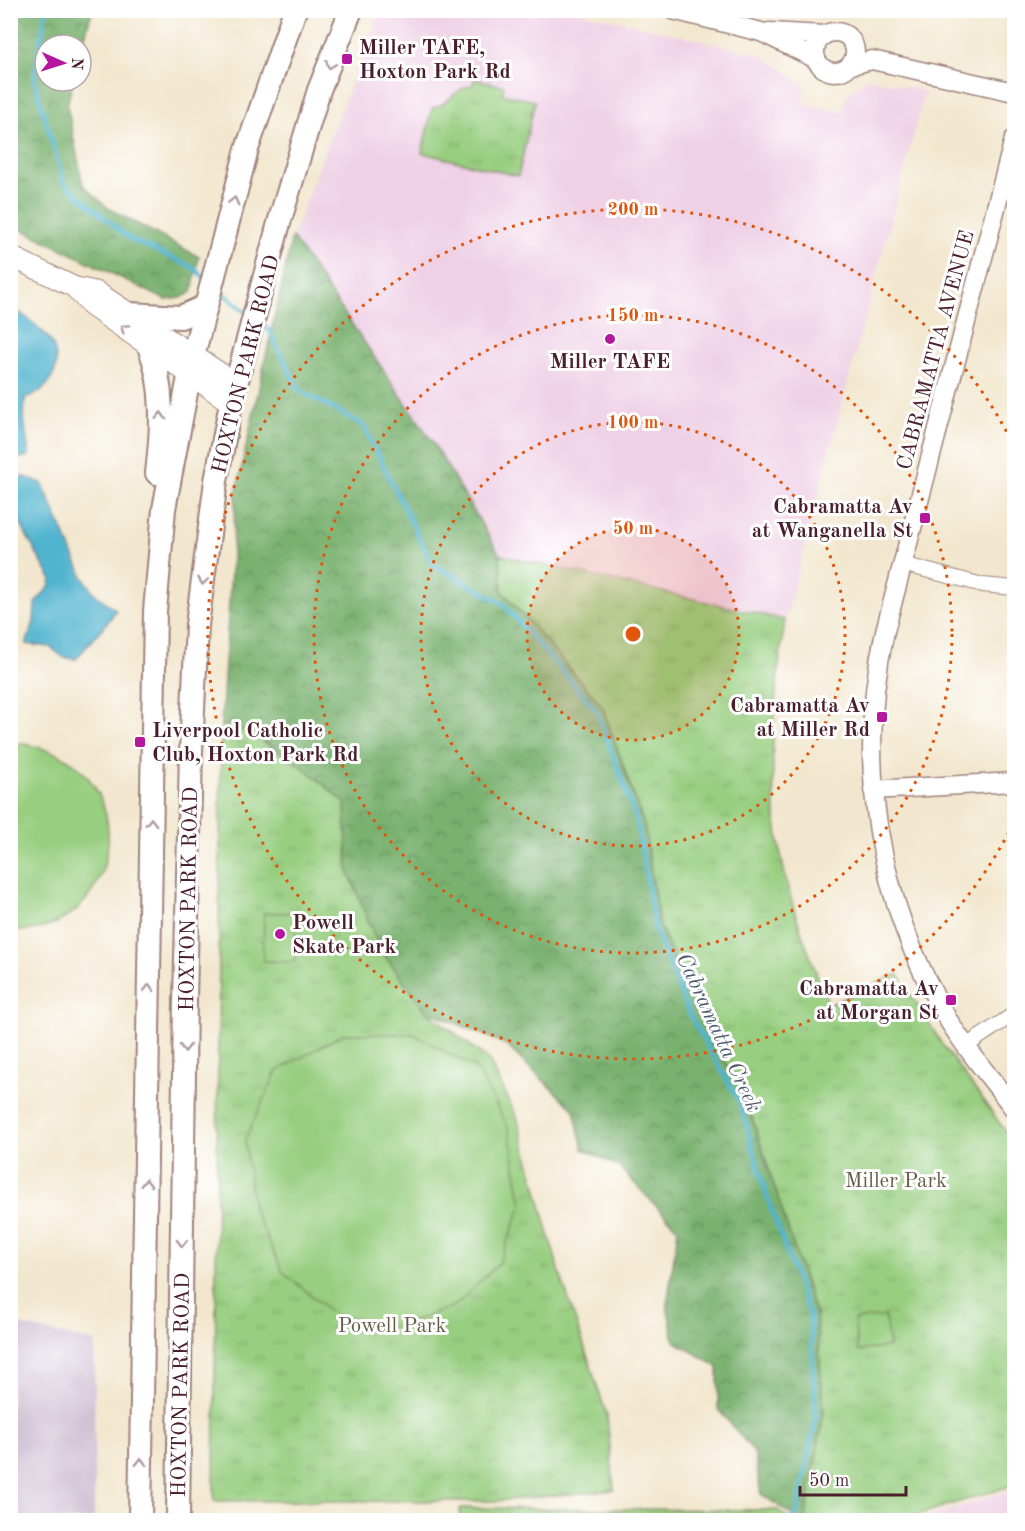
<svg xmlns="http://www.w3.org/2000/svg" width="1025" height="1531" viewBox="0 0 1025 1531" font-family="'Old Standard TT',serif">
  <defs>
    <pattern id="grass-tufts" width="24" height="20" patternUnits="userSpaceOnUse" patternTransform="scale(1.5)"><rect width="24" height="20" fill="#97ce7f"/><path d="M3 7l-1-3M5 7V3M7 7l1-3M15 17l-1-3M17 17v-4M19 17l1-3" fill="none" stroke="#84b06e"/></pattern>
    <pattern id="forest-crowns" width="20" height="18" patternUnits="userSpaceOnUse" patternTransform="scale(1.5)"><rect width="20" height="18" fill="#79b16e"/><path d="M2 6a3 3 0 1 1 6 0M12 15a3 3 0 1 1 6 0" fill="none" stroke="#658f5b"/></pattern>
  </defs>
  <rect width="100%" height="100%" fill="#fff"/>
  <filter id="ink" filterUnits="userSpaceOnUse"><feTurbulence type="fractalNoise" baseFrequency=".0167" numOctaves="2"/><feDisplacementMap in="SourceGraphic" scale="12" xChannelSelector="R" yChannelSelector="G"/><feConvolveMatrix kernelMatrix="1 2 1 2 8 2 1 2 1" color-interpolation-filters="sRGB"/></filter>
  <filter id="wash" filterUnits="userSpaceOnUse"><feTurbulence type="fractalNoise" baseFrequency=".008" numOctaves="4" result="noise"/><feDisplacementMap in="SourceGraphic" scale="24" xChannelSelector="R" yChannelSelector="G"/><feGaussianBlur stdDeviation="1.35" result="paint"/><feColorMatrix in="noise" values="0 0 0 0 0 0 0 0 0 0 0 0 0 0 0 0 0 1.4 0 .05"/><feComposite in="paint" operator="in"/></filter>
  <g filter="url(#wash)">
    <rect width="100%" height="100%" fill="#f2e7ce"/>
    <!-- built -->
    <g fill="#efd0e5">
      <path d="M 379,11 L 576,11 L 760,54 L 805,85 L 802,104 L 842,112 L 847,95 L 868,78 L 925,91 L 785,620 L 500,555 L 432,441 L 292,237 Z"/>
      <path d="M 1014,1489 L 1014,1520 L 919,1520 Z"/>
    </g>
    <!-- industrial -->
    <path fill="#cdbed2" d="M 11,1323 L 95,1342 L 94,1520 L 11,1520 Z"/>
    <!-- grass -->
    <g fill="url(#grass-tufts)" stroke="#707655" stroke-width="1.5">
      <path d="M 474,79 L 504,86 L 502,94 L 535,101 L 518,176 L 422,153 L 432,108 C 449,105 456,87 473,85 Z"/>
      <path d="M 500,555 L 785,620 C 774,694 767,769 779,843 C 787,899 808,953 829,1005 L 898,974 L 942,1044 L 1014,1143 L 1014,1485 L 901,1520 L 805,1520 L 824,1412 L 816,1316 L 745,1096 L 696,1010 L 659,924 L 644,825 L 602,706 L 502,591 Z"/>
      <path d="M 221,725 L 238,726 L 313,774 L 345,803 L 348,870 L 379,948 L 425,1010 L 489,1060 L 517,1117 L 557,1264 L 607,1416 L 614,1490 L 495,1501 L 214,1501 Z"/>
      <path d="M 460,1508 L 778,1510 L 790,1520 L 460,1520 Z"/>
    </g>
    <!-- forest -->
    <g fill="url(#forest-crowns)" stroke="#62684c" stroke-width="1.5">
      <path d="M 11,10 L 92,11 L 81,51 L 81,45 L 45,45 L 45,81 L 73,81 L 67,105 L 83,185 L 108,208 L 199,257 L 192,292 L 181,298 L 166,300 L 11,224 Z"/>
      <path d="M 292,237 L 432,441 L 500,555 L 502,591 L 602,706 L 644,825 L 659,924 L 696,1010 L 745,1096 L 816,1316 L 824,1412 L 805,1520 L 800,1520 L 761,1494 L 754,1452 L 718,1409 L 718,1367 L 674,1341 L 667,1305 L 678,1229 L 618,1166 L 583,1149 L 574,1110 L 505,1044 L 425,1010 L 379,948 L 348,870 L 345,803 C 317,778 257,727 221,725 L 236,493 Z"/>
    </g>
    <!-- pitch -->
    <g fill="#97ce7f" stroke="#707655" stroke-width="1.5">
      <path d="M 21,743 C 42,748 63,753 79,768 C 126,811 114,892 60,921 C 44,930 27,931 11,931 L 11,745 Z"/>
      <path d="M 264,913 L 296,913 L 295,962 L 263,961 Z"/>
      <path d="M 343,1034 L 413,1034 L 476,1068 L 508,1127 L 522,1205 L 499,1263 L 456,1305 L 398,1327 L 335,1315 L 283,1272 L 253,1208 L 245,1140 L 277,1071 Z"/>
      <path d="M 885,1316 L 889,1347 L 858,1351 L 854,1320 Z"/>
    </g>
    <!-- water -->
    <g fill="#51b4cf" stroke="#4e6a7d" stroke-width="1.5">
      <path d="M 11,306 C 20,312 44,331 50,340 C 65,365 51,391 25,398 L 24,419 L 29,456 L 13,459 Z"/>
      <path d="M 22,476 L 42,483 L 83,577 L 95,594 L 116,610 C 105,628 90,641 76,659 L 63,657 L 50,647 L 26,644 L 34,622 L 35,603 L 50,586 L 51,579 C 41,560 8,510 11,490 C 12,482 17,480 22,476 Z"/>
    </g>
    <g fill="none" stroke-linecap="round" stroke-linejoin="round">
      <!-- stream -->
      <g stroke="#51b4cf" stroke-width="4.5">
        <path d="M 46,10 L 34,79 L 64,183 L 130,239 L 194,268 L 206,279"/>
        <path d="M 217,288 L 248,314"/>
        <path d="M 259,322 L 269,330 L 299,390 L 363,425 L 432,564 L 502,603 L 597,711 L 637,822 L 655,929 L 689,1014 L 740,1103 L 767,1197 L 810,1317 L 816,1417 L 797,1513 L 790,1520"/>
      </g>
    </g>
  </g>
  <g filter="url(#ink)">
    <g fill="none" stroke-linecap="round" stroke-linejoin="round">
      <!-- minor casing -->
      <g stroke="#9e837c" stroke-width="16">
        <g id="minor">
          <path d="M 902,564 L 983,585 L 1014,588"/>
          <path d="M 966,1046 L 1014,1014"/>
        </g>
      </g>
      <!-- tertiary casing -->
      <g stroke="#9e837c" stroke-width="21">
        <g id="tertiary">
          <path d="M 673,10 L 761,32 L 816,59"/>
          <circle cx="835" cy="52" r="20"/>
          <path d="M 769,32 L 824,35"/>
          <path d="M 851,65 L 872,60 L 1014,92"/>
          <path d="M 1014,139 L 885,631 C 855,764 878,901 947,1018 C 966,1050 992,1079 1014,1109"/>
          <path d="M 873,790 L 1014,782"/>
        </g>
      </g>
      <!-- secondary casing -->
      <g stroke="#9e837c" stroke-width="22">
        <g id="secondary">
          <path d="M 10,256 L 74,287 L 97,292 L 237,384"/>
          <path d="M 74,287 L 91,306 L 231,403"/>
        </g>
      </g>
      <!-- primary casing -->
      <g stroke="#9e837c" stroke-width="26">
        <g id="primary">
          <path d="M 130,314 L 181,317 L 206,306"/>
          <path d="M 149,346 C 165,387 162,430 157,473"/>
          <path d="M 140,1520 L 155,611 L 164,509 L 193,356 L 247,149 L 295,10"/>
          <path d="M 178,1520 L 185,1000 L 191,752 L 197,625 L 216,481 L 231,403 L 279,223 L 319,90 L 351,10"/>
        </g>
      </g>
      <!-- minor -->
      <use href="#minor" stroke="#fff" stroke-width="14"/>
      <!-- tertiary -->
      <use href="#tertiary" stroke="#fff" stroke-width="18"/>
      <!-- secondary -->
      <use href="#secondary" stroke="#fff" stroke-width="20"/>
      <!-- primary -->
      <use href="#primary" stroke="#fff" stroke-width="22"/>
    </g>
    <!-- one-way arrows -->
    <defs><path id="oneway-chevron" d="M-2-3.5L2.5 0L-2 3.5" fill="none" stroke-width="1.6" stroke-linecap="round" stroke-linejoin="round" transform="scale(1.5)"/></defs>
    <g stroke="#ae9aa0">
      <use href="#oneway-chevron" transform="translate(330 65) rotate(112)"/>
      <use href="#oneway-chevron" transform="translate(234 201) rotate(-76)"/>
      <use href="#oneway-chevron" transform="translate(124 328) rotate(-146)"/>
      <use href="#oneway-chevron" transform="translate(161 416) rotate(-88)"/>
      <use href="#oneway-chevron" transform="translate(203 581) rotate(98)"/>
      <use href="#oneway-chevron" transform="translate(151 822) rotate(-89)"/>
      <use href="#oneway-chevron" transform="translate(149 988) rotate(-89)"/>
      <use href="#oneway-chevron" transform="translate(185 1048) rotate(91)"/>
      <use href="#oneway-chevron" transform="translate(146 1183) rotate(-89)"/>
      <use href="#oneway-chevron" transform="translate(182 1243) rotate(91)"/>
      <use href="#oneway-chevron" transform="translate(141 1462) rotate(-89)"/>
    </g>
  </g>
  <!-- distance rings -->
  <circle cx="633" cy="634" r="106" fill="#e0560e" fill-opacity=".12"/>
  <g fill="none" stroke="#e0560e" stroke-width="3" stroke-dasharray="3 6">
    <circle cx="633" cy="634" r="106"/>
    <circle cx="633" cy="634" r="212"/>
    <circle cx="633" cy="634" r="319"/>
    <path d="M1013 824A425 425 0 1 1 1013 444"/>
  </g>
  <!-- markers -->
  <g fill="#b5179e" stroke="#fff" stroke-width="2">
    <rect x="341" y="53" width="12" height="12" rx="3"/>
    <circle cx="610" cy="339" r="6"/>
    <rect x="919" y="512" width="12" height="12" rx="3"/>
    <rect x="876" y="711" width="12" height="12" rx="3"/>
    <rect x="134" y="736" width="12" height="12" rx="3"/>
    <circle cx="280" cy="934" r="6"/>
    <rect x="945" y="994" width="12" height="12" rx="3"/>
  </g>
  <g text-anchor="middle" stroke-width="6" stroke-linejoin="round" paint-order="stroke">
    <!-- poi labels -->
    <g font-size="21" font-weight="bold" fill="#4a1f2b" stroke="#fff" text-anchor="start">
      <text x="359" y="54">Miller TAFE,<tspan x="359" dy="24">Hoxton Park Rd</tspan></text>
      <text x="610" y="368" text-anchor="middle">Miller TAFE</text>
      <text x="913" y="513" text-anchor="end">Cabramatta Av<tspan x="913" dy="24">at Wanganella St</tspan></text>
      <text x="870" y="712" text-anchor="end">Cabramatta Av<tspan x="870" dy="24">at Miller Rd</tspan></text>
      <text x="152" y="737">Liverpool Catholic<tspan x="152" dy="24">Club, Hoxton Park Rd</tspan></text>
      <text x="292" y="929">Powell<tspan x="292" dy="24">Skate Park</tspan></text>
      <text x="939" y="995" text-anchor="end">Cabramatta Av<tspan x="939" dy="24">at Morgan St</tspan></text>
    </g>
    <!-- street labels -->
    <g font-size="21" fill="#4a1f2b" stroke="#fff">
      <text transform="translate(935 350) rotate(-75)" y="7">CABRAMATTA AVENUE</text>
      <text transform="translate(245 364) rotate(-76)" y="7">HOXTON PARK ROAD</text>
      <text transform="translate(188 899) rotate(-89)" y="7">HOXTON PARK ROAD</text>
      <text transform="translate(180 1385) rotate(-89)" y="7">HOXTON PARK ROAD</text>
    </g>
    <!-- park labels -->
    <g font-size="21" fill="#655c48" stroke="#fff">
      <text x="896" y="1187">Miller Park</text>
      <text x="392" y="1332">Powell Park</text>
    </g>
    <!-- water labels -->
    <g font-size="22" font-style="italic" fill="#4d5b6d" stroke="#fff">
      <text transform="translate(720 1032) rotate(65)" y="8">Cabramatta Creek</text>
    </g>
  </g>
  <circle cx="633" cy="634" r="9" fill="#e0560e" stroke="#fff" stroke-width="3"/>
  <g font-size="18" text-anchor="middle" font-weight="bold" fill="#e0560e" stroke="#fff" stroke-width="6" stroke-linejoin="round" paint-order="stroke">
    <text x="633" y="215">200 m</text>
    <text x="633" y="321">150 m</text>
    <text x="633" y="428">100 m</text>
    <text x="633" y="534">50 m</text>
  </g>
  <!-- margin -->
  <rect width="1025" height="1531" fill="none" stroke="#fff" stroke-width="36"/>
  <!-- north arrow -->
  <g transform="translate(63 63) rotate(93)"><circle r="28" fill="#ffffff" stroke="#b7a5aa" stroke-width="1.5"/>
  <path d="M0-4.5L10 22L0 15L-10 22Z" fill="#b5179e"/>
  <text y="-9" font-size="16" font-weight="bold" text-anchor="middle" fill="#4a1f2b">N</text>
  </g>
  <!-- scale -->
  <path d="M800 1486v9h106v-9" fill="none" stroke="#4a1f2b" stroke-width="3"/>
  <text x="809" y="1486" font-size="18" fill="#4a1f2b" stroke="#ffffff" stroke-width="4.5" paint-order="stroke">50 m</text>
</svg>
